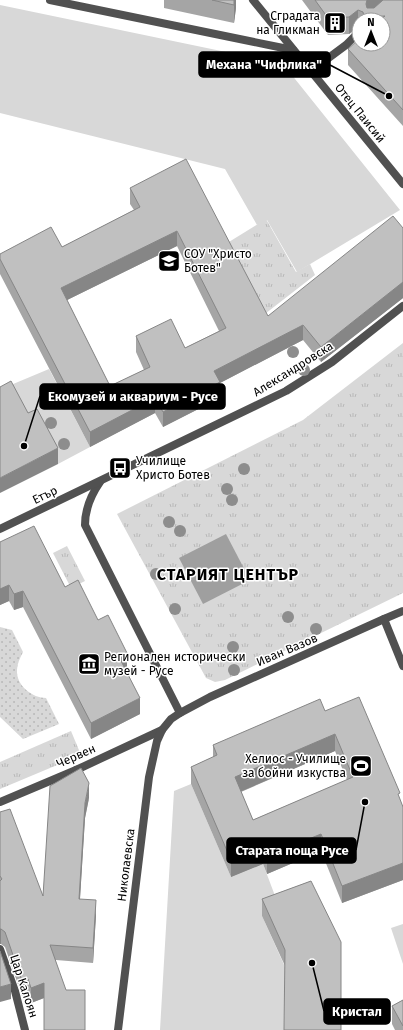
<svg xmlns="http://www.w3.org/2000/svg" width="403" height="1030" viewBox="0 0 403 1030" font-family="'Fira Sans',sans-serif">
  <defs>
    <pattern id="park-tufts" width="24" height="20" patternUnits="userSpaceOnUse"><rect width="24" height="20" fill="#d8d8d8"/><path d="M3 7l-1-3M5 7V3M7 7l1-3M15 17l-1-3M17 17v-4M19 17l1-3" fill="none" stroke="#b8b8b8"/></pattern>
    <pattern id="garden-dots" width="8" height="8" patternUnits="userSpaceOnUse"><rect width="8" height="8" fill="#d8d8d8"/><path d="M2 2h.1M6 6h.1" fill="none" stroke="#b8b8b8" stroke-width="1.8" stroke-linecap="round"/></pattern>
  </defs>
  <rect width="100%" height="100%" fill="#fff"/>
  <!-- grass -->
  <g fill="#d8d8d8">
    <path d="M 0,5 L 283,64 L 400,210 L 297,272 L 267,220 L 257,225 L 225,169 L 0,113 Z"/>
    <path d="M 49,369 L 90,447 L 58,464 L 37,424 L 6,387 Z"/>
    <path d="M 191,784 L 231,877 L 263,864 L 280,909 L 262,916 L 285,967 L 284,1030 L 160,1030 L 174,791 Z"/>
    <path d="M 403,924 L 403,964 L 391,928 Z"/>
  </g>
  <!-- park -->
  <g fill="url(#park-tufts)">
    <path d="M 266,219 L 296,272 L 310,264 L 315,275 L 261,317 L 224,245 Z"/>
    <path d="M 403,343 L 403,593 L 225,680 L 215,682 L 206,678 L 117,514 L 303,420 Z"/>
    <path d="M 67,546 L 85,581 L 71,588 L 53,553 Z"/>
    <path d="M 71,731 L 81,755 L 0,789 L 0,762 Z"/>
  </g>
  <!-- garden -->
  <path fill="url(#garden-dots)" d="M 0,627 L 12,630 L 23,652 C 20,658 17,664 17,670 C 16,686 33,698 46,698 L 59,724 L 23,739 L 0,717 Z"/>
  <!-- water -->
  <path fill="#9f9f9f" d="M 226,534 L 250,580 L 203,604 L 179,558 Z"/>
  <g fill="none" stroke-linecap="round" stroke-linejoin="round">
    <!-- service -->
    <path stroke="#515151" stroke-width="8" d="M 76,770 L 162,730"/>
    <!-- minor -->
    <g stroke="#515151" stroke-width="8">
      <path d="M 50,0 L 293,50"/>
      <path d="M 253,0 L 403,184"/>
      <path d="M 311,71 L 346,45 L 359,32"/>
      <path d="M 384,619 L 403,611"/>
      <path d="M 0,802 L 76,770"/>
      <path d="M 0,949 L 15,991 L 25,1030"/>
    </g>
    <!-- tertiary -->
    <g stroke="#515151" stroke-width="8">
      <path d="M 100,482 C 91,495 85,508 85,525 L 180,713"/>
      <path d="M 0,529 L 286,391 L 332,362 L 403,306"/>
      <path d="M 118,1030 L 149,777 L 157,741 L 162,730 L 171,719 L 180,713 L 210,697 L 384,619 L 403,666"/>
    </g>
  </g>
  <!-- trees -->
  <g fill="#8d8d8d">
    <circle cx="293" cy="352" r="6"/>
    <circle cx="304" cy="370" r="6"/>
    <circle cx="51" cy="423" r="6"/>
    <circle cx="64" cy="444" r="6"/>
    <circle cx="244" cy="469" r="6"/>
    <circle cx="227" cy="489" r="6"/>
    <circle cx="232" cy="500" r="6"/>
    <circle cx="169" cy="522" r="6"/>
    <circle cx="180" cy="531" r="6"/>
    <circle cx="156" cy="574" r="6"/>
    <circle cx="175" cy="609" r="6"/>
    <circle cx="288" cy="617" r="6"/>
    <circle cx="316" cy="629" r="6"/>
    <circle cx="233" cy="647" r="6"/>
    <circle cx="234" cy="670" r="6"/>
  </g>
  <!-- wall -->
  <g fill="#a5a5a5" fill-rule="evenodd">
    <path d="M 164,0 L 236,0 L 236,8 L 234,23 L 164,8 Z"/>
    <path d="M 302,0 L 403,0 L 403,126 L 348,65 L 348,49 L 383,20 L 359,20 L 359,27 L 358,27 L 349,34 L 328,35 Z"/>
    <path d="M 130,188 L 268,316 L 403,228 L 403,298 L 321,362 L 303,340 L 220,383 L 220,398 L 163,427 L 155,413 L 90,447 L 0,274 L 0,254 L 62,247 L 134,210 L 130,204 ZM 177,246 L 219,331 L 185,348 L 136,336 L 136,352 L 144,370 L 110,386 L 67,300 Z"/>
    <path d="M 0,542 L 65,587 L 98,620 L 127,670 L 126,670 L 140,714 L 91,739 L 23,607 L 14,610 L 9,601 L 0,605 Z"/>
    <path d="M 325,711 L 400,800 L 403,807 L 403,880 L 342,903 L 321,851 L 267,874 L 263,864 L 231,877 L 191,784 L 191,767 L 213,757 L 213,745 ZM 335,751 L 347,780 L 253,820 L 241,792 Z"/>
    <path d="M 89,798 L 85,818 L 80,899 L 96,915 L 93,963 L 56,960 L 44,998 L 31,1003 L 28,994 L 22,996 L 5,947 L 1,944 L 0,944 L 0,812 L 43,896 Z"/>
    <path d="M 311,881 L 285,966 L 262,916 L 262,899 Z"/>
    <path d="M 403,1000 L 403,1030 L 395,1030 L 392,1024 L 392,1006 Z"/>
  </g>
  <!-- shaded-wall -->
  <g fill="#868686">
    <path d="M 234,0 L 236,0 L 236,8 L 234,23 Z"/>
    <path d="M 367,0 L 384,0 L 367,17 L 366,4 Z"/>
    <path d="M 358,10 L 358,27 L 349,34 L 349,17 Z"/>
    <path d="M 177,231 L 177,246 L 61,303 L 61,288 Z"/>
    <path d="M 403,282 L 403,298 L 321,362 L 321,347 Z"/>
    <path d="M 303,325 L 303,340 L 220,383 L 220,398 L 163,427 L 163,412 L 214,371 Z"/>
    <path d="M 155,398 L 155,413 L 90,447 L 90,432 Z"/>
    <path d="M 58,448 L 58,464 L 0,493 L 0,478 Z"/>
    <path d="M 9,585 L 9,601 L 0,605 L 0,589 Z"/>
    <path d="M 23,591 L 23,607 L 14,610 L 14,594 Z"/>
    <path d="M 127,653 L 127,670 L 119,673 L 119,657 Z"/>
    <path d="M 140,698 L 140,714 L 91,739 L 91,723 Z"/>
    <path d="M 335,734 L 335,751 L 235,794 L 235,777 Z"/>
    <path d="M 89,783 L 89,798 L 85,818 L 79,914 L 79,899 L 85,803 Z"/>
    <path d="M 321,834 L 321,851 L 267,874 L 267,856 Z"/>
    <path d="M 263,847 L 263,864 L 231,877 L 231,860 Z"/>
    <path d="M 403,863 L 403,880 L 342,903 L 342,886 Z"/>
    <path d="M 96,900 L 96,915 L 93,963 L 93,948 Z"/>
    <rect x="0" y="929" width="1" height="15"/>
    <path d="M 28,979 L 28,994 L 22,996 L 22,981 Z"/>
    <path d="M 44,983 L 44,998 L 31,1003 L 31,988 Z"/>
    <path d="M 11,984 L 11,999 L 0,1002 L 0,987 Z"/>
  </g>
  <!-- building -->
  <g fill="#c0c0c0" stroke="#868686" fill-rule="evenodd">
    <path d="M 212,0 L 234,0 L 234,5 Z"/>
    <path d="M 315,0 L 367,0 L 366,4 L 367,8 L 374,8 L 383,0 L 403,0 L 403,110 L 348,49 L 359,39 L 359,44 L 383,44 L 383,20 L 380,20 L 385,16 L 364,17 L 363,12 L 358,10 L 349,17 L 328,18 Z"/>
    <path d="M 186,159 L 268,316 L 393,216 L 403,228 L 403,282 L 321,347 L 303,325 L 214,371 L 220,382 L 163,412 L 155,398 L 90,432 L 0,259 L 0,254 L 51,227 L 62,247 L 140,207 L 130,188 ZM 177,231 L 226,328 L 185,348 L 171,319 L 136,336 L 150,367 L 110,386 L 61,288 Z"/>
    <path d="M 11,381 L 28,413 L 37,409 L 58,448 L 0,478 L 0,387 Z"/>
    <path d="M 34,526 L 65,587 L 78,580 L 98,620 L 108,615 L 127,653 L 119,657 L 140,698 L 91,723 L 23,591 L 14,594 L 9,585 L 0,589 L 0,542 Z"/>
    <path d="M 359,697 L 400,793 L 398,794 L 403,807 L 403,863 L 342,886 L 321,834 L 267,856 L 263,847 L 231,860 L 191,767 L 217,755 L 213,745 L 320,699 L 325,711 ZM 335,734 L 353,777 L 253,820 L 235,777 Z"/>
    <path d="M 81,768 L 89,783 L 85,803 L 79,899 L 96,900 L 93,948 L 50,945 L 66,990 L 85,990 L 85,1030 L 44,1030 L 44,983 L 31,988 L 28,979 L 22,981 L 5,932 L 1,929 L 0,929 L 0,881 L 2,879 L 0,876 L 0,812 L 10,809 L 43,896 L 50,786 Z"/>
    <path d="M 311,881 L 341,942 L 341,1030 L 284,1030 L 285,950 L 262,899 Z"/>
    <path d="M 0,951 L 11,984 L 0,987 Z"/>
    <path d="M 403,1000 L 403,1026 L 392,1006 Z"/>
  </g>
  <!-- icons -->
  <defs>
    <g id="building-square" transform="scale(1.15)"><rect x="-9" y="-9" width="18" height="18" rx="4" fill="#000" stroke="#fff"/><path d="M-4-6H4V6H1V3H-1V6H-4ZM-2.5-4.3h1.7v1.8h-1.7ZM.8-4.3h1.7v1.8H.8ZM-2.5-1h1.7V.8h-1.7ZM.8-1h1.7V.8H.8Z" fill="#fff"/></g>
    <g id="school-square" transform="scale(1.15)"><rect x="-9" y="-9" width="18" height="18" rx="4" fill="#000" stroke="#fff"/><path d="M0-5L7-2L0 1L-7-2ZM-4 1L0 2.5L4 1V4Q0 6-4 4Z" fill="#fff"/></g>
    <g id="bus-square" transform="scale(1.15)"><rect x="-9" y="-9" width="18" height="18" rx="4" fill="#000" stroke="#fff"/><path d="M-5-6H5V4H4V6H2V4H-2V6H-4V4H-5ZM-3.5-4V0h7V-4ZM-3.5 1.2v1.5H-2V1.2ZM2 1.2v1.5H3.5V1.2Z" fill="#fff"/></g>
    <g id="museum-square" transform="scale(1.15)"><rect x="-9" y="-9" width="18" height="18" rx="4" fill="#000" stroke="#fff"/><path d="M0-6L6-3V-2H-6V-3ZM-5-1h2V3h-2ZM-1-1h2V3h-2ZM3-1h2V3H3ZM-6 4H6V6H-6Z" fill="#fff"/></g>
    <g id="stadium-square" transform="scale(1.15)"><rect x="-9" y="-9" width="18" height="18" rx="4" fill="#000" stroke="#fff"/><path d="M0-5a6.5 5 0 1 0 0 10a6.5 5 0 1 0 0-10ZM-3.5-1.8h7v3.6h-7Z" fill="#fff"/></g>
  </defs>
  <g fill-rule="evenodd">
    <use href="#building-square" x="335" y="23"/>
    <use href="#school-square" x="169" y="261"/>
    <use href="#bus-square" x="120" y="468"/>
    <use href="#museum-square" x="89" y="664"/>
    <use href="#stadium-square" x="361" y="766"/>
  </g>
  <g text-anchor="middle" stroke-width="3" stroke-linejoin="round" paint-order="stroke">
    <!-- poi labels -->
    <g font-size="12" fill="#000" stroke="#fff" text-anchor="start">
      <text x="320" y="20" text-anchor="end">Сградата<tspan x="320" dy="14">на Гликман</tspan></text>
      <text x="184" y="258">СОУ "Христо<tspan x="184" dy="14">Ботев"</tspan></text>
      <text x="136" y="465">Училище<tspan x="136" dy="14">Христо Ботев</tspan></text>
      <text x="104" y="661">Регионален исторически<tspan x="104" dy="14">музей - Русе</tspan></text>
      <text x="346" y="763" text-anchor="end">Хелиос - Училище<tspan x="346" dy="14">за бойни изкуства</tspan></text>
    </g>
    <!-- street labels -->
    <g font-size="12" fill="#000" stroke="#fff">
      <text transform="translate(360 113) rotate(51)" y="4">Отец Паисий</text>
      <text transform="translate(293 369) rotate(-32)" y="4">Александровска</text>
      <text transform="translate(45 495) rotate(-26)" y="4">Етър</text>
      <text transform="translate(287 650) rotate(-23)" y="4">Иван Вазов</text>
      <text transform="translate(76 756) rotate(-24)" y="4">Червен</text>
      <text transform="translate(126 865) rotate(-83)" y="4">Николаевска</text>
      <text transform="translate(24 986) rotate(72)" y="4">Цар Калоян</text>
    </g>
    <!-- district labels -->
    <g font-size="16" font-weight="bold" letter-spacing="1" fill="#000" stroke="#fff">
      <text x="228" y="580">СТАРИЯТ ЦЕНТЪР</text>
    </g>
  </g>
  <!-- callouts -->
  <path fill="none" stroke="#000" stroke-width="1.5" d="M389 96L330 65M24 446L40 396M365 802L356 850M312 963L324 1011"/>
  <g fill="#000" stroke="#fff" stroke-width="1.5">
    <circle cx="389" cy="96" r="4"/>
    <circle cx="24" cy="446" r="4"/>
    <circle cx="365" cy="802" r="4"/>
    <circle cx="312" cy="963" r="4"/>
  </g>
  <g fill="#000" stroke="#000" stroke-width="1.5">
    <rect x="199" y="52" width="131" height="25" rx="4"/>
    <rect x="40" y="384" width="185" height="25" rx="4"/>
    <rect x="227" y="838" width="129" height="25" rx="4"/>
    <rect x="324" y="999" width="66" height="25" rx="4"/>
  </g>
  <g font-size="13" text-anchor="middle" font-weight="bold" fill="#fff">
    <text x="264" y="69">Механа "Чифлика"</text>
    <text x="133" y="401">Екомузей и аквариум - Русе</text>
    <text x="292" y="855">Старата поща Русе</text>
    <text x="357" y="1016">Кристал</text>
  </g>
  <!-- north arrow -->
  <g transform="translate(371 32)"><circle r="19" fill="#ffffff" stroke="#999999"/>
  <path d="M0-3L7 15L0 10L-7 15Z" fill="#000000"/>
  <text y="-6" font-size="11" font-weight="bold" text-anchor="middle" fill="#000000">N</text>
  </g>
</svg>
